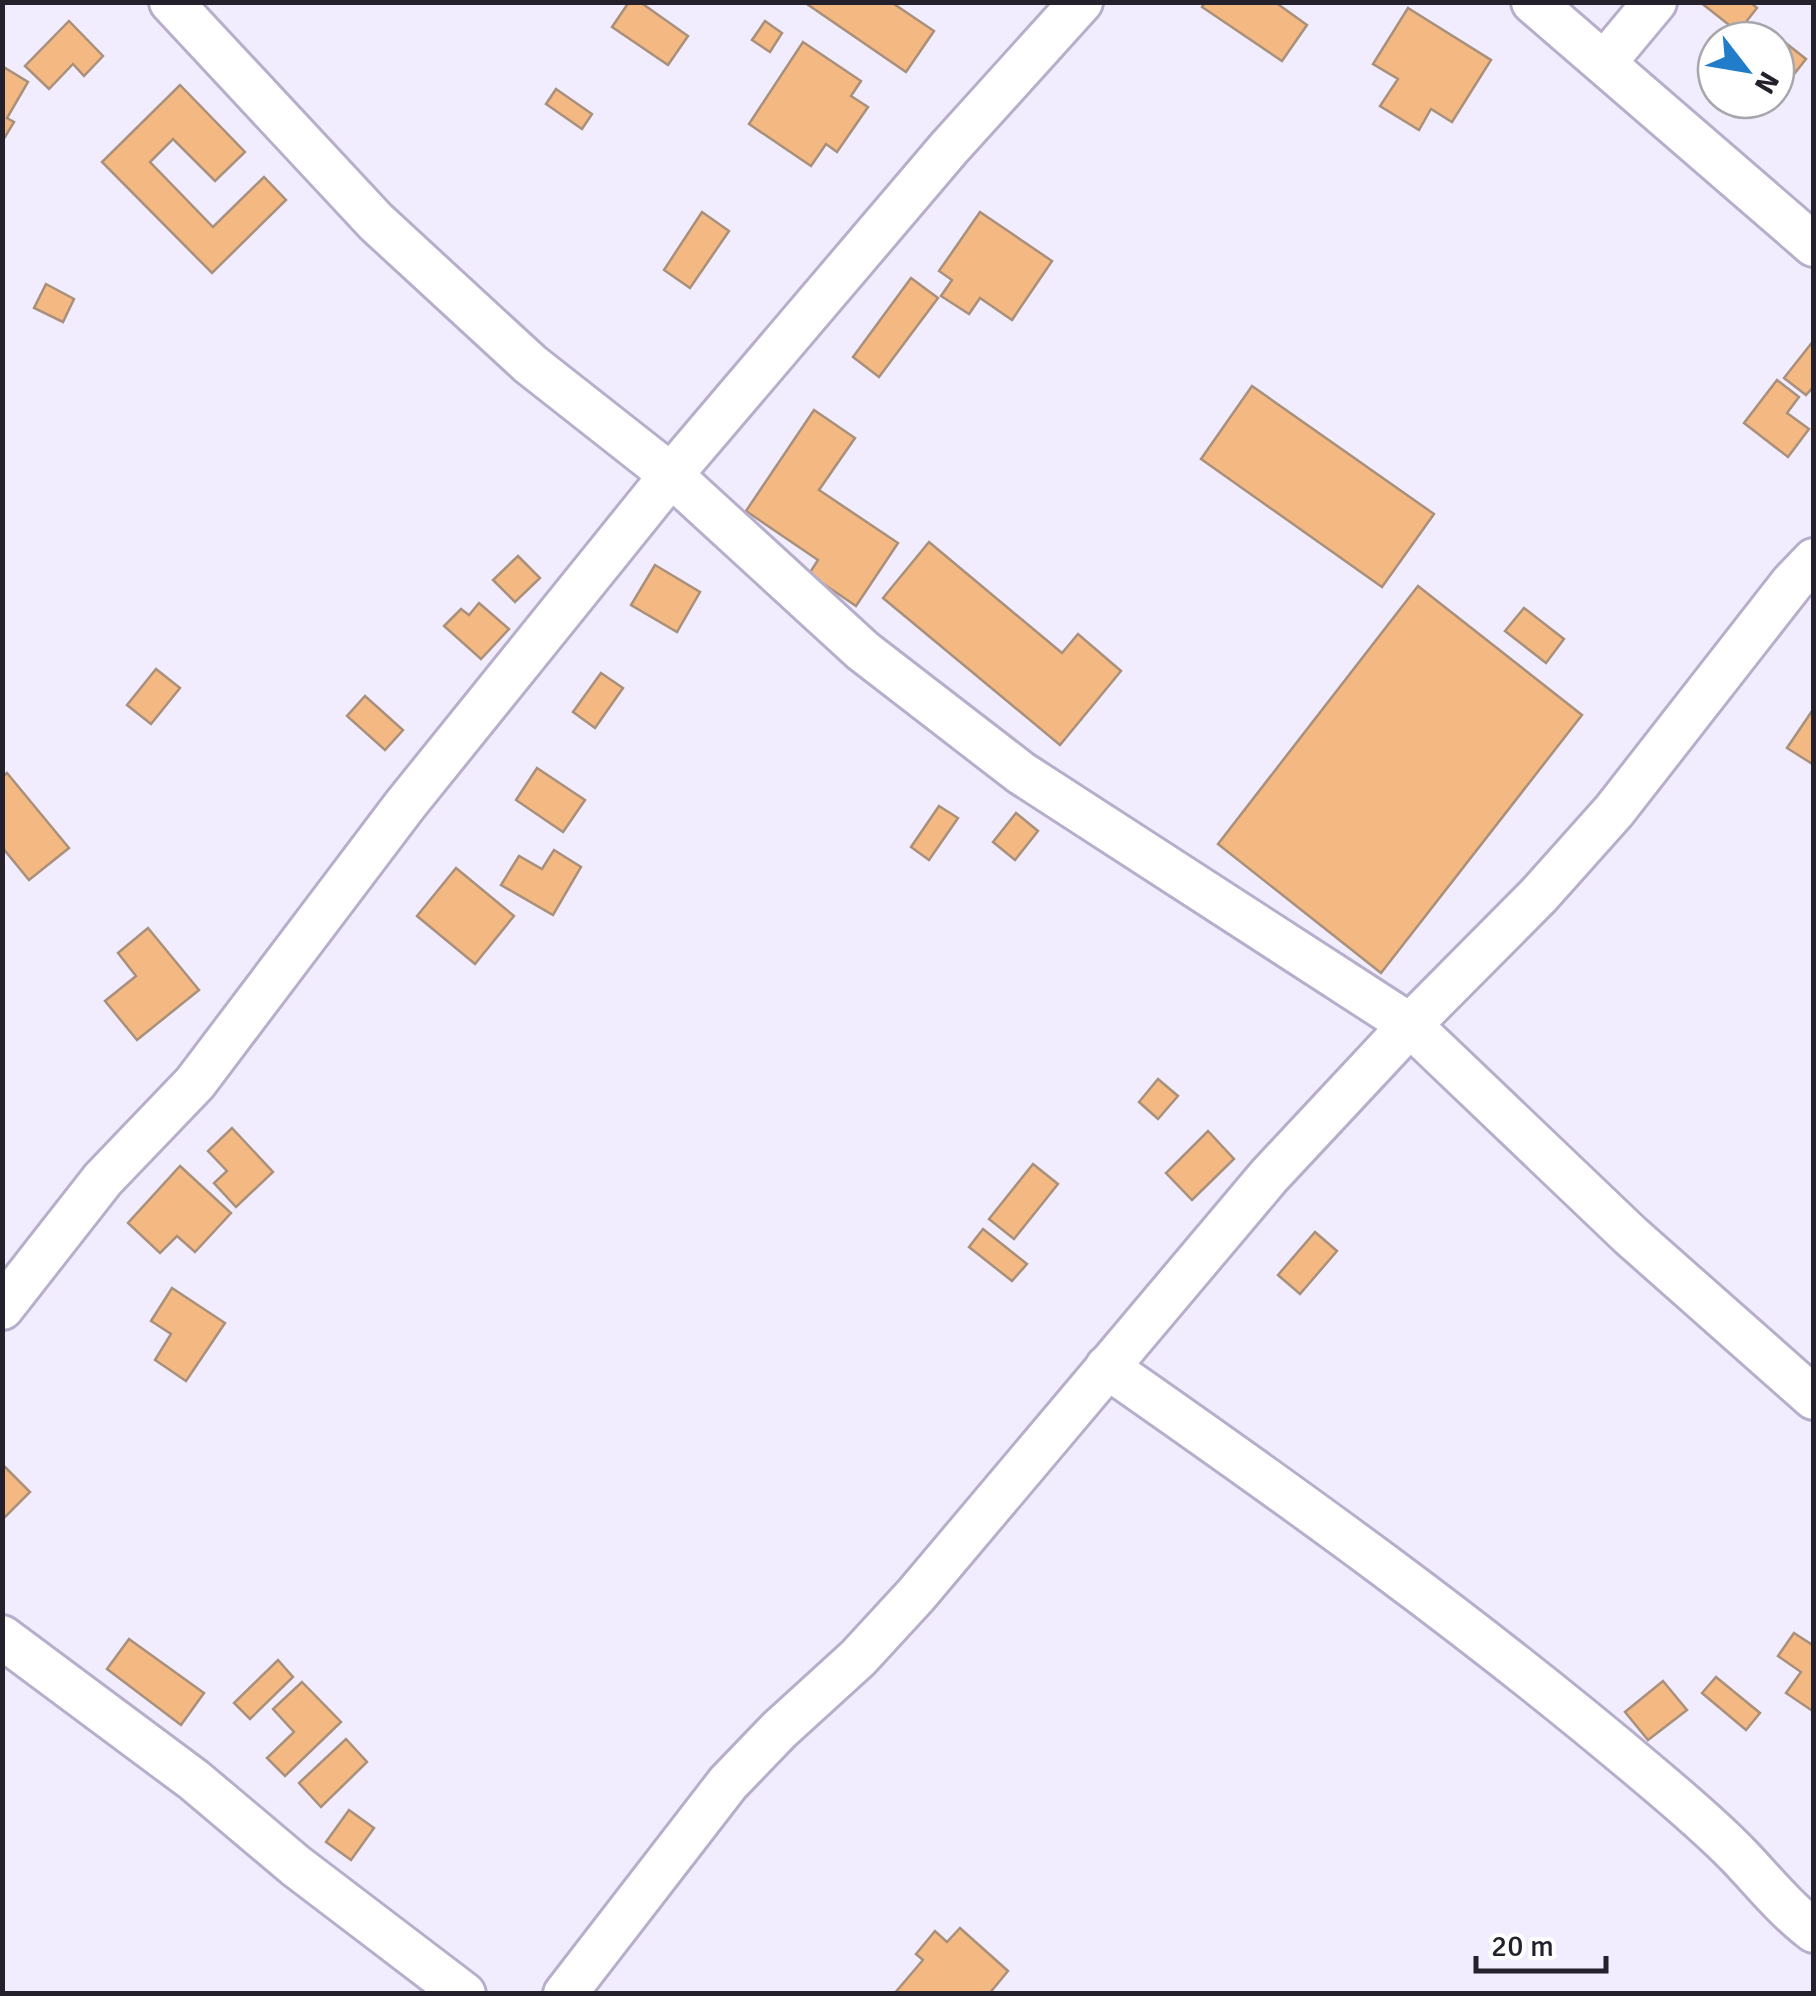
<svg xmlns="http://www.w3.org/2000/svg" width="1816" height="1996" viewBox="0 0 1816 1996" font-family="Signika,sans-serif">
  <rect width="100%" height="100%" fill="#f1ecfe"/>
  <!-- building -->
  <g fill="#f4b883" stroke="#a9907b" stroke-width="2.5">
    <path d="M 629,2 L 640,2 L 688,36 L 668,65 L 612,27 Z"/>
    <path d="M 804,2 L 891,2 L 934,31 L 906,72 Z"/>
    <path d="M 1205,2 L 1275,2 L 1307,25 L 1282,61 L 1202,7 Z"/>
    <path d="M 1700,2 L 1750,2 L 1757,8 L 1738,32 Z"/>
    <path d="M 1408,8 L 1491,60 L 1452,122 L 1431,109 L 1419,130 L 1380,106 L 1398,79 L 1373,64 Z"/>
    <path d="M 69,21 L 103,56 L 84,76 L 73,64 L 49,89 L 25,66 Z"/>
    <path d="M 765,21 L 782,33 L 770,52 L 752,40 Z"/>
    <path d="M 1768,29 L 1806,59 L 1776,97 L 1776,40 L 1760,40 Z"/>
    <path d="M 803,42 L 861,81 L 851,96 L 868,107 L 837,152 L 826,144 L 811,166 L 749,124 Z"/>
    <path d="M 2,66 L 28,82 L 7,118 L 14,122 L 2,142 Z"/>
    <path d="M 180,85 L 245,152 L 215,181 L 173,139 L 150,162 L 213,227 L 264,177 L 286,200 L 212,273 L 102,162 Z"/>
    <path d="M 556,89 L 592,114 L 582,129 L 546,104 Z"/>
    <path d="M 702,212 L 729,231 L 690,288 L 664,270 Z"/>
    <path d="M 980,212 L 1052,261 L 1012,320 L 980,298 L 969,314 L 941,296 L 952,280 L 939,271 Z"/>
    <path d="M 911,278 L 938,298 L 879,377 L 853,357 Z"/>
    <path d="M 46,284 L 74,299 L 63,322 L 34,308 Z"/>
    <path d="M 1814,340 L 1814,386 L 1806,395 L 1784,378 Z"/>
    <path d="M 1777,380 L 1799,397 L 1787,413 L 1809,429 L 1788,457 L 1744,423 Z"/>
    <path d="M 1252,386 L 1434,514 L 1382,587 L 1201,459 Z"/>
    <path d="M 814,410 L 855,438 L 819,490 L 898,543 L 856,606 L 809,574 L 818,560 L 746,511 Z"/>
    <path d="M 929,542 L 1062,653 L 1078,634 L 1121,671 L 1060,745 L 883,598 Z"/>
    <path d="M 518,556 L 540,578 L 515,602 L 493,580 Z"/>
    <path d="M 655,565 L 700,592 L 677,632 L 631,605 Z"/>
    <path d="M 1418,586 L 1582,715 L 1381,973 L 1218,844 Z"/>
    <path d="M 479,603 L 509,629 L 481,659 L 444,626 L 461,609 L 469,615 Z"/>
    <path d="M 1524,608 L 1564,639 L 1546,663 L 1505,631 Z"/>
    <path d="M 156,669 L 180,688 L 151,724 L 127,705 Z"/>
    <path d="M 601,673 L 623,688 L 595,728 L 573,712 Z"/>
    <path d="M 365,696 L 403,730 L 385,750 L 347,716 Z"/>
    <path d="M 1814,708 L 1814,765 L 1787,748 Z"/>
    <path d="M 537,768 L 585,800 L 563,832 L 516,800 Z"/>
    <path d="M 7,773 L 69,848 L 29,880 L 2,847 L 2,777 Z"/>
    <path d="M 939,806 L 958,818 L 929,860 L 911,847 Z"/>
    <path d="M 1016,813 L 1038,831 L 1015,860 L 993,842 Z"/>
    <path d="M 554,850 L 581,867 L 553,915 L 501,885 L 519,856 L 542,869 Z"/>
    <path d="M 456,868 L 514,916 L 475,964 L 417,916 Z"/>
    <path d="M 148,928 L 199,990 L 137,1040 L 105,1001 L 136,976 L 118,953 Z"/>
    <path d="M 1158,1079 L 1178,1096 L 1158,1119 L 1139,1102 Z"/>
    <path d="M 232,1128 L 273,1172 L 236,1207 L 214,1183 L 227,1171 L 208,1151 Z"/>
    <path d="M 1208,1131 L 1234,1159 L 1192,1200 L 1166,1173 Z"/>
    <path d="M 1033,1164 L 1058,1184 L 1014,1239 L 989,1219 Z"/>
    <path d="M 180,1166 L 231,1213 L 195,1252 L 177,1236 L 160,1253 L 128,1223 Z"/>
    <path d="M 983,1229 L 1027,1264 L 1012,1281 L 969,1247 Z"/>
    <path d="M 1315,1232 L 1337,1251 L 1300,1294 L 1278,1275 Z"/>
    <path d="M 172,1288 L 225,1323 L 186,1381 L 155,1360 L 171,1334 L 151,1321 Z"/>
    <path d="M 2,1464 L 30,1492 L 2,1520 Z"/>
    <path d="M 1794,1633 L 1814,1646 L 1814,1712 L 1786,1693 L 1801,1672 L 1778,1656 Z"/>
    <path d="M 129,1639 L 204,1693 L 181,1725 L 107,1669 Z"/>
    <path d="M 278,1660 L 293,1677 L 250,1719 L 234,1703 Z"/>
    <path d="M 1716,1677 L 1760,1713 L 1746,1730 L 1702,1693 Z"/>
    <path d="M 1663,1681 L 1687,1710 L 1648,1740 L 1625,1712 Z"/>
    <path d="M 302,1682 L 341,1722 L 285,1776 L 267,1758 L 294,1732 L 273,1709 Z"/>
    <path d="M 346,1739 L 367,1762 L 321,1807 L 299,1783 Z"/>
    <path d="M 349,1810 L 374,1828 L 351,1860 L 326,1842 Z"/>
    <path d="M 960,1928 L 1008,1971 L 989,1994 L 894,1994 L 923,1960 L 916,1954 L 935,1931 L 947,1942 Z"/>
  </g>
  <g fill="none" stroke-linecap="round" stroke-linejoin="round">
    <!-- minor casing -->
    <g stroke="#b6aecb" stroke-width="48">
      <g id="minor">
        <path d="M 171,2 L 376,222 L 530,364 L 671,475 L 863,651 L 1021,773 L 1410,1025 L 1631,1236 L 1814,1398"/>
        <path d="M 1533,2 L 1814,245"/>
        <path d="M 1605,62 L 1655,2"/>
        <path d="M 2,1308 L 103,1179 L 195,1083 L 405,805 L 671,475 L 949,148 L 1081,2"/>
        <path d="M 1107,1367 C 1292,1496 1476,1628 1648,1774 C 1679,1800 1711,1827 1739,1856 C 1764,1882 1785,1909 1814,1931"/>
        <path d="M 2,1637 L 194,1780 L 296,1866 L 464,1994"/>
        <path d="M 565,1994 L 728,1783 L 779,1730 L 858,1658 L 916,1595 L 1269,1176 L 1410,1025 L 1539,895 L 1614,811 L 1792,583 L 1814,560"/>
      </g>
    </g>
    <!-- minor -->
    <use href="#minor" stroke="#fff" stroke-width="42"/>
  </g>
  <!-- border -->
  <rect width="1816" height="1996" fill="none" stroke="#24212c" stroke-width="10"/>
  <!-- north arrow -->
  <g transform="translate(1746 70) rotate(121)"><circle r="48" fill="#ffffff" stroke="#a7a6ab" stroke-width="2.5"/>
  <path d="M0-8L18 38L0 25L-18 38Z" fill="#217dca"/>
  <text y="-15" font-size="28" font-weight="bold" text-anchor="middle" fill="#24212c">N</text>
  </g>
  <!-- scale -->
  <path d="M1476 1956v15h130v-15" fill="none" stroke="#24212c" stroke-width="5"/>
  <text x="1491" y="1956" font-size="30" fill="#24212c" stroke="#ffffff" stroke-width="8" paint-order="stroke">20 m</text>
</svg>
